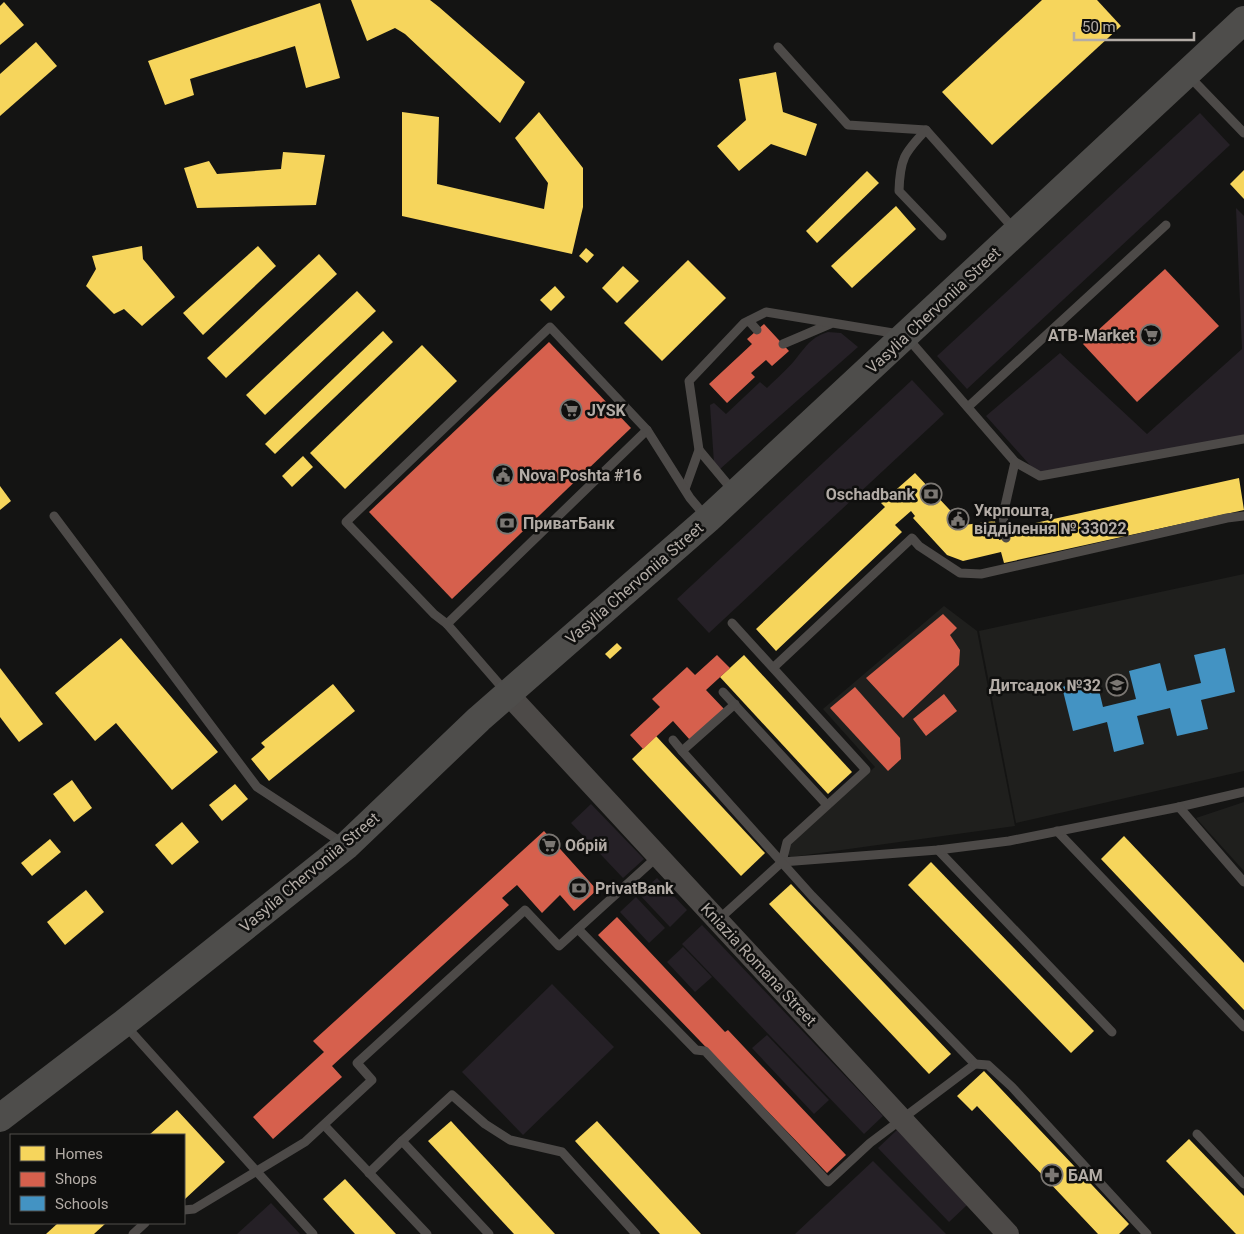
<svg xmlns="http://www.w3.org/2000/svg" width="1244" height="1234" viewBox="0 0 1244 1234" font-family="Roboto,sans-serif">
  <rect width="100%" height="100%" fill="#141413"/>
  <!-- built -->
  <g fill="#1f1f1d">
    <path d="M 1244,574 L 1244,771 L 1016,823 L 979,631 Z"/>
    <path d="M 944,606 L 977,631 L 1015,826 L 791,857 L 784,850 L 875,767 L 823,709 Z"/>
    <path d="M 1244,802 L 1244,871 L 1196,818 Z"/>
  </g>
  <!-- green -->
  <g fill="#252026">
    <path d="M 1200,113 L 1230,145 L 967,389 L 937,356 Z"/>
    <path d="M 1236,208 L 1244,216 L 1244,436 L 1037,473 L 986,416 L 1060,353 L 1147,434 L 1242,349 Z"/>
    <path d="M 828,332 L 841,333 L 858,347 L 720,469 L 714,463 L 710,405 L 714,403 L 726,414 L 760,382 L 767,388 C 777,378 789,368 798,356 C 808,344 812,337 828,332 Z"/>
    <path d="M 912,380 L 944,414 L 709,633 L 677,599 Z"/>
    <path d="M 591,804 L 644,859 L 623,878 L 571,823 Z"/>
    <path d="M 657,878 L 687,910 L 670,927 L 639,894 Z"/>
    <path d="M 636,897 L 665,928 L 649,943 L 620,912 Z"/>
    <path d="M 702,925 L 883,1116 L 864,1134 L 682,944 Z"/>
    <path d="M 683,947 L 712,977 L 695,992 L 667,962 Z"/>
    <path d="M 552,984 L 614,1047 L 523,1135 L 462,1072 Z"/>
    <path d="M 767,1035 L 829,1100 L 814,1114 L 752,1048 Z"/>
    <path d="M 897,1130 L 967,1205 L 949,1222 L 878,1148 Z"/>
    <path d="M 873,1161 L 946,1234 L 795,1234 Z"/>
    <path d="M 271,1203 L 300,1234 L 237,1234 Z"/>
  </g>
  <!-- homes -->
  <g fill="#f6d55c">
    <path d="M 351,0 L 430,0 L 439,7 L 525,82 L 500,123 L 405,34 L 395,28 L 367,41 Z"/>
    <path d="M 1042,0 L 1097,0 L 1121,26 L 992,145 L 942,92 Z"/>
    <path d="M 4,2 L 24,25 L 0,45 L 0,6 Z"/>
    <path d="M 320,3 L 340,78 L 306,88 L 295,46 L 190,79 L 194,95 L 165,105 L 148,61 Z"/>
    <path d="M 36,42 L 57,66 L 0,116 L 0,74 Z"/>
    <path d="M 776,72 L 783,112 L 817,124 L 806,156 L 771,144 L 739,171 L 717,146 L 746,120 L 739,79 Z"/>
    <path d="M 402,112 L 439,117 L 437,184 L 544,209 L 548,183 L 515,138 L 539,112 L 583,168 L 583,207 L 572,254 L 402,216 Z"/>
    <path d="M 283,152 L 325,155 L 316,205 L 197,208 L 184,168 L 209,161 L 217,174 L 281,169 Z"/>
    <path d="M 1244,170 L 1244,199 L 1230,184 Z"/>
    <path d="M 867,171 L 879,183 L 817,243 L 806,231 Z"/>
    <path d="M 896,206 L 916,229 L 852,288 L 831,266 Z"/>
    <path d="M 142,246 L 143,259 L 175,297 L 142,326 L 124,309 L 114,314 L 86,286 L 96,269 L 92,256 Z"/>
    <path d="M 258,246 L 276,266 L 203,335 L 183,313 Z"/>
    <path d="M 586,248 L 594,255 L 587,263 L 579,256 Z"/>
    <path d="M 319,254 L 337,274 L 226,378 L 207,358 Z"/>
    <path d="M 688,260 L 726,298 L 662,361 L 624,323 Z"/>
    <path d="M 623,266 L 639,281 L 617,303 L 602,288 Z"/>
    <path d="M 555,286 L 565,297 L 551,311 L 540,300 Z"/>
    <path d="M 357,291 L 376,311 L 265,415 L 246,395 Z"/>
    <path d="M 383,331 L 393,342 L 275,454 L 265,444 Z"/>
    <path d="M 422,345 L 457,381 L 345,489 L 310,453 Z"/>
    <path d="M 303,456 L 313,467 L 292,487 L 282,476 Z"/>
    <path d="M 915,473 L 964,525 L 995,521 L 999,540 L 1015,536 L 1013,528 L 1239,478 L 1244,510 L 1004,563 L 1001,552 L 963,561 L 947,555 L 913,518 L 915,516 L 911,511 L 895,525 L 902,532 L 776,651 L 756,629 L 885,507 L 881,503 Z"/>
    <path d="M 0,486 L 11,501 L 0,510 Z"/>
    <path d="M 121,638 L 218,752 L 172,790 L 116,723 L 95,741 L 55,693 Z"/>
    <path d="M 617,643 L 622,648 L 610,659 L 605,654 Z"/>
    <path d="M 744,655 L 852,772 L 828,794 L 720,677 Z"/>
    <path d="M 0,668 L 43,724 L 19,742 L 0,717 Z"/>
    <path d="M 333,684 L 355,711 L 269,781 L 251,759 L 265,747 L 261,743 Z"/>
    <path d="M 656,736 L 765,853 L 741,876 L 632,759 Z"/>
    <path d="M 72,780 L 92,808 L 74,822 L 53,794 Z"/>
    <path d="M 235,784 L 248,799 L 222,821 L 209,805 Z"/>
    <path d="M 182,822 L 199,842 L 172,865 L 155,845 Z"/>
    <path d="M 1124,836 L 1244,963 L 1244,1010 L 1101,859 Z"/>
    <path d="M 50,839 L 61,852 L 32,876 L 21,863 Z"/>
    <path d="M 931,862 L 1094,1031 L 1071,1053 L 908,885 Z"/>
    <path d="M 791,884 L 951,1054 L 929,1074 L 769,904 Z"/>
    <path d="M 86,890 L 104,912 L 65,945 L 47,922 Z"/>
    <path d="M 984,1071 L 1129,1224 L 1119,1234 L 1098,1234 L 977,1106 L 972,1111 L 957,1096 Z"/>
    <path d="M 177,1110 L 225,1162 L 185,1199 L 184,1135 L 149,1135 Z"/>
    <path d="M 451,1121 L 555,1234 L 514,1234 L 428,1141 Z"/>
    <path d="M 597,1121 L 701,1234 L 660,1234 L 575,1141 Z"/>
    <path d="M 1189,1139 L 1244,1196 L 1244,1234 L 1236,1234 L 1166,1161 Z"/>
    <path d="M 345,1179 L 396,1234 L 355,1234 L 323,1199 Z"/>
    <path d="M 58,1223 L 106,1223 L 94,1234 L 46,1234 Z"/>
  </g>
  <!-- shops -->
  <g fill="#d6604d">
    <path d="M 1165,269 L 1219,326 L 1137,402 L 1083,344 Z"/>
    <path d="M 764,324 L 789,351 L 772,366 L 766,360 L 751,373 L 755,377 L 727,403 L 709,384 L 752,344 L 747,339 Z"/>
    <path d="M 549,342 L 631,428 L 452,599 L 369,512 Z"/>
    <path d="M 943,614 L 957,628 L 950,635 L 960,650 L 959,665 L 903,718 L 866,678 Z"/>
    <path d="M 717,655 L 730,668 L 706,690 L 724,709 L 690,740 L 673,721 L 643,749 L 630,735 L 660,707 L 652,699 L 687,667 L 695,675 Z"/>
    <path d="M 855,687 L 900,738 L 901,759 L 888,771 L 830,708 Z"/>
    <path d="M 944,694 L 957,711 L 926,736 L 913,719 Z"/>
    <path d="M 544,831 L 597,890 L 574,911 L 560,895 L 542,913 L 517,885 L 502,898 L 509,905 L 332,1066 L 342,1077 L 273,1139 L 253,1117 L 324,1052 L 313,1041 Z"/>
    <path d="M 617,917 L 725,1032 L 728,1030 L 846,1155 L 827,1173 L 598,935 Z"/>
  </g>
  <!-- schools -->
  <path fill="#4393c3" d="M 1225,648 L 1235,692 L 1201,700 L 1208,729 L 1177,736 L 1170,708 L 1137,716 L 1144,744 L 1114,752 L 1107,722 L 1073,731 L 1062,687 L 1096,678 L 1103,707 L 1136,699 L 1129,671 L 1160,663 L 1167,691 L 1201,683 L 1194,655 Z"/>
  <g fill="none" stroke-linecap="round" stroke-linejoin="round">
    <!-- service -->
    <g stroke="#4d4a48" stroke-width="9">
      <path d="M 778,47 L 848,125 L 926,130"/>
      <path d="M 1188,75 L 1244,133"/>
      <path d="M 942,236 L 899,191 C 900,159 904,153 926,130 L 1014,229"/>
      <path d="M 749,321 L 757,330"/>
      <path d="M 783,344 L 830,324"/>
      <path d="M 969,406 L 1166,225"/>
      <path d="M 699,450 L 734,492"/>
      <path d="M 685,489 L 699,450 L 689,381 L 744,323 L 766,312 L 905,335 L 1015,462 L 1040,476 L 1244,439"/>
      <path d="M 54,516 L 257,787 L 344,844"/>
      <path d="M 1006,538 L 1003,515 L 1015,462"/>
      <path d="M 732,623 L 866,770 L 787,842 L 782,862"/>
      <path d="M 447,624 L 647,430 L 690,498 L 706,517"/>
      <path d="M 774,667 L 912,538 L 919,546 L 960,573 L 981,574 L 1227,518 L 1244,516"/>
      <path d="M 506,692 L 447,624 L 434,614 L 346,522 L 550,327 L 647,430"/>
      <path d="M 723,692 L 827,805"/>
      <path d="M 673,740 L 682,751"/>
      <path d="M 1179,807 L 1244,792"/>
      <path d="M 1057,831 L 1244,1027"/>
      <path d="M 938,850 L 1112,1032"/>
      <path d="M 718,920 L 782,862 L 938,850 L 1009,841 L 1179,807 L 1244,882"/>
      <path d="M 578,929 L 696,1050 L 705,1051 L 828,1182 L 870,1143 L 975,1064 L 812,896 L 682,751 L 735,704"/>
      <path d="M 125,1025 L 313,1234"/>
      <path d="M 975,1064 L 988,1065 L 1012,1087 L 1147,1234"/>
      <path d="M 324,1125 L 427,1234"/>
      <path d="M 1197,1134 L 1244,1184"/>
      <path d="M 402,1141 L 452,1095 L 485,1124 L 510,1140 L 562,1152 L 636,1234"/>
      <path d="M 369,1173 L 402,1141 L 489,1234"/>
      <path d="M 184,1210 L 194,1209 L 305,1142 L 372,1080 L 357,1063 L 525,910 L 559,946 L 658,856"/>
      <path d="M 133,1234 L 145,1223"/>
    </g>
    <!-- tertiary -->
    <path stroke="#4d4a48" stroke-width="22" d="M 508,694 L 1008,1234"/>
    <!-- primary -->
    <path stroke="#4e4d4b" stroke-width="28" d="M 0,1118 L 124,1023 L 346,846 L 479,719 L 708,519 L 1244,20"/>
  </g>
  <!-- icons -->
  <defs>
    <g id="supermarket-ring" transform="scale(1.125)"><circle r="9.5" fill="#0f0f0e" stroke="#7b7773" stroke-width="1.5"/><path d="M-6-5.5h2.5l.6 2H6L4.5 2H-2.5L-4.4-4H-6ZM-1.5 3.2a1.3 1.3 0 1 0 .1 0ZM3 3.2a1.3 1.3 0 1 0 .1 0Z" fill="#7b7773"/></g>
    <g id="civic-ring" transform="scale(1.125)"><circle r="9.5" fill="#0f0f0e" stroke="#7b7773" stroke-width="1.5"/><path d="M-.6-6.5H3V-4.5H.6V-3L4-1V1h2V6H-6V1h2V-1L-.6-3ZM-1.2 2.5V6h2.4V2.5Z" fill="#7b7773"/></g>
    <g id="bank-ring" transform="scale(1.125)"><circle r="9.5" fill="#0f0f0e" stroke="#7b7773" stroke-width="1.5"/><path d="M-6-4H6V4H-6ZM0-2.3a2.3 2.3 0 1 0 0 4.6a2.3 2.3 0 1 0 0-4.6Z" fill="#7b7773"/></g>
    <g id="school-ring" transform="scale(1.125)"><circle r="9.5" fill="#0f0f0e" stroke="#7b7773" stroke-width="1.5"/><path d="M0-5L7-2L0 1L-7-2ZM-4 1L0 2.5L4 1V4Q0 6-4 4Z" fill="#7b7773"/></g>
    <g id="pharmacy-ring" transform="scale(1.125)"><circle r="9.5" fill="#0f0f0e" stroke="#7b7773" stroke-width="1.5"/><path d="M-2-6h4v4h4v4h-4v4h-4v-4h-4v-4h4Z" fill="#7b7773"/></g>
  </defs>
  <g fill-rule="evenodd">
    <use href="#supermarket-ring" x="1151" y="335"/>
    <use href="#supermarket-ring" x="571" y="410"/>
    <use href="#civic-ring" x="503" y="475"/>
    <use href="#bank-ring" x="931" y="494"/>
    <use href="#civic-ring" x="958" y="519"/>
    <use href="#bank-ring" x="507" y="523"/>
    <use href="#school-ring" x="1117" y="685"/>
    <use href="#supermarket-ring" x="549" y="845"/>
    <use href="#bank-ring" x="579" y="888"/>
    <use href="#pharmacy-ring" x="1052" y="1175"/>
  </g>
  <g text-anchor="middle" stroke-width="5" stroke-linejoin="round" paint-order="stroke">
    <!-- street labels -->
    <g font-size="16" fill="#b3aca6" stroke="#0f0f0e">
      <text transform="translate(933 310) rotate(-43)" y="6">Vasylia Chervoniia Street</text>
      <text transform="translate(634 583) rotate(-41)" y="6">Vasylia Chervoniia Street</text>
      <text transform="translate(309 872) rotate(-40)" y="6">Vasylia Chervoniia Street</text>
      <text transform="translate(759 964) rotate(47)" y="6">Kniazia Romana Street</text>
    </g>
    <!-- poi labels -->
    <g font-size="16" font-weight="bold" fill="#b3aca6" stroke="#0f0f0e" text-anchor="start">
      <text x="1135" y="341" text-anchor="end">ATB-Market</text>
      <text x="587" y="416">JYSK</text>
      <text x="519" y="481">Nova Poshta #16</text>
      <text x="915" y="500" text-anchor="end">Oschadbank</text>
      <text x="974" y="516">Укрпошта,<tspan x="974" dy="18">відділення № 33022</tspan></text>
      <text x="523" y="529">ПриватБанк</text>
      <text x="1101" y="691" text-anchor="end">Дитсадок №32</text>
      <text x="565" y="851">Обрій</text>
      <text x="595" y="894">PrivatBank</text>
      <text x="1068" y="1181">БАМ</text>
    </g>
  </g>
  <!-- legend -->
  <rect x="10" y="1134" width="175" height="90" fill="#0f0f0e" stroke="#514e4b"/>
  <rect x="20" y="1146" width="25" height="15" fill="#f6d55c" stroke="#514e4b"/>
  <text x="55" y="1159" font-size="15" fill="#b3aca6">Homes</text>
  <rect x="20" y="1172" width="25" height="15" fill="#d6604d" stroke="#514e4b"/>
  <text x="55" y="1184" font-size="15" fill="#b3aca6">Shops</text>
  <rect x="20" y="1196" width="25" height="15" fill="#4393c3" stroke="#514e4b"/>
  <text x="55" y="1209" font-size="15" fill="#b3aca6">Schools</text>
  <!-- scale -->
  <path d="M1074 32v8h120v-8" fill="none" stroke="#b3aca6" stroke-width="2.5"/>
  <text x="1082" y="32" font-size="15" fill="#b3aca6" stroke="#0f0f0e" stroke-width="4" paint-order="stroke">50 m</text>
</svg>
